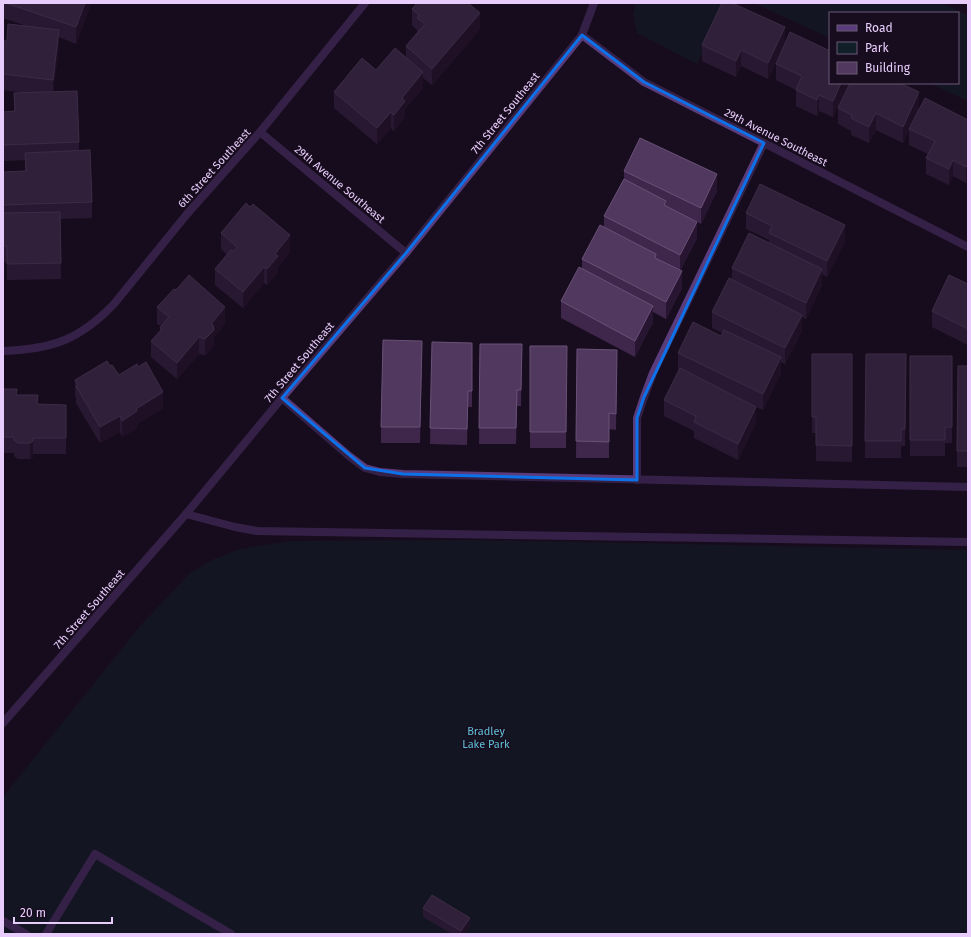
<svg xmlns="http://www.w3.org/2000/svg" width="971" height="937" viewBox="0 0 971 937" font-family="'Fira Sans',sans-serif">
  <rect width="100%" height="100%" fill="#180d1e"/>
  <!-- green -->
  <g fill="#111f28">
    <path d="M 636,3 L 725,3 L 697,64 L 637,33 L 633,15 Z"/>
    <path d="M 754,3 L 941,3 L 968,15 L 968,101 L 929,83 L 958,83 L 958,13 L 830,13 L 830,38 Z"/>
    <path d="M 477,540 L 968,550 L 968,934 L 3,934 L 3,797 L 140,626 L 190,573 L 212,560 L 240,549 L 291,541 Z"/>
  </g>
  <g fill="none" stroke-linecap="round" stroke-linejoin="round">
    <!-- service -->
    <g stroke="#5a3b7b" stroke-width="8">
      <path d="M 186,514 L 235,527 L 257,531 L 968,542"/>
      <path d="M 3,921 L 26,934"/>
      <path d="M 46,934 L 95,854 L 231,934"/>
    </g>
    <!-- minor -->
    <g stroke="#5a3b7b" stroke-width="8">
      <path d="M 582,35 L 644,82 L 968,247"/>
      <path d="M 260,132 L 406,253"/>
      <path d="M 3,351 C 53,349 79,340 114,304 L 187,214 L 260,132 L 365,3"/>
      <path d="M 282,398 L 349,456 L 365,468 L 380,472 L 403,474 L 968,487"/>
      <path d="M 637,480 L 637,418 L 644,397 L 653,373 L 764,143"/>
    </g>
    <!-- tertiary -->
    <path stroke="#5a3b7b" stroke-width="8" d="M 3,723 L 186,514 L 282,398 L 406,253 L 582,35 L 594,3"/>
  </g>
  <!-- wall -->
  <g fill="#3f274b">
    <path d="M 3,3 L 91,3 L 76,44 L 59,37 L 59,46 L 53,92 L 79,142 L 79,150 L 92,202 L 92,218 L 60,219 L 61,279 L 7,280 L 7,262 L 3,262 L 3,172 L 25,171 L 25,160 L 3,161 L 3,112 L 14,111 L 14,93 L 27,93 L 3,90 L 3,41 L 7,41 L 24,25 L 3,18 Z"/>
    <path d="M 412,9 L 480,29 L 432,85 L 423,78 L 423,88 L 405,109 L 405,117 L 394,131 L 391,128 L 377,144 L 334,108 L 334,92 L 376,70 L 406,57 L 406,46 L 417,33 L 417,30 L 412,25 Z"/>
    <path d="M 785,44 L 768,79 L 741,66 L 736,77 L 702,61 L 702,45 Z"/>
    <path d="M 776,64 L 849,83 L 833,117 L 819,111 L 817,116 L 796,106 L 796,90 L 776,80 Z"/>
    <path d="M 838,108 L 919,108 L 968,120 L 968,179 L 966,183 L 953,176 L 949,185 L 926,174 L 926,158 L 928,154 L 909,145 L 909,130 L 903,143 L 876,130 L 869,143 L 851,135 L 851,131 L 838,124 Z"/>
    <path d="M 624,171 L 717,191 L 701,224 L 694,220 L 697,238 L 680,271 L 682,288 L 666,319 L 653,312 L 653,322 L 635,357 L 561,318 L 561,301 L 582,269 L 582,259 L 604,227 L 604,216 L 624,179 Z"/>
    <path d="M 746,213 L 845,241 L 827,277 L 822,274 L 822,285 L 806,319 L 802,317 L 802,331 L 785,364 L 781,362 L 781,373 L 763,410 L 756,407 L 756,423 L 738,460 L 694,438 L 694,431 L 664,416 L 664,400 L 679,370 L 678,369 L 678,353 L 721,336 L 722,333 L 712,328 L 712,312 L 732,279 L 732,268 L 769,243 L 769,240 L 746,229 Z"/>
    <path d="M 221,233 L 290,252 L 278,267 L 278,272 L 267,285 L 264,283 L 243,308 L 215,285 L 215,269 L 227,255 L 221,249 Z"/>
    <path d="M 968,284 L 968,345 L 932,327 L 932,311 Z"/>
    <path d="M 157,307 L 225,324 L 214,337 L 214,346 L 205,355 L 199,354 L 177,379 L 151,357 L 151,341 L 160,331 L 160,328 L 161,326 L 157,324 Z"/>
    <path d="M 432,342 L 472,343 L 472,407 L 468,407 L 467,445 L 430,444 Z"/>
    <path d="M 480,344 L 522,344 L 521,406 L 517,406 L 516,444 L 479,444 Z"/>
    <path d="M 530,346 L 567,346 L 566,448 L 530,448 Z"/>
    <path d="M 577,349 L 617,350 L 616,430 L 609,429 L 609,458 L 576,458 Z"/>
    <path d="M 812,354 L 852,354 L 852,462 L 816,461 L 816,433 L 812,433 Z"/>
    <path d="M 866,354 L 906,354 L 905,446 L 901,446 L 901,458 L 865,458 Z"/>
    <path d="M 910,356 L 952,356 L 952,443 L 945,443 L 945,456 L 910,456 Z"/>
    <path d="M 422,357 L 420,443 L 381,443 L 381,427 Z"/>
    <path d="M 968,366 L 968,467 L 957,467 L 957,451 Z"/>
    <path d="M 119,375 L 163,408 L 137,424 L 137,428 L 122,437 L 120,432 L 100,443 L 76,403 L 76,398 L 75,396 L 75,380 Z"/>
    <path d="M 3,389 L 38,404 L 66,405 L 66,454 L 33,454 L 33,457 L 30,459 L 18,459 L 14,456 L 14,453 L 3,453 Z"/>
    <path d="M 423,908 L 470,926 L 465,934 L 452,934 L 423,917 Z"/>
  </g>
  <!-- shaded-wall -->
  <g fill="#281531">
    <path d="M 85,3 L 91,3 L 76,44 L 76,27 Z"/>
    <path d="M 480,13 L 480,29 L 432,85 L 432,69 Z"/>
    <path d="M 785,27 L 785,44 L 768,79 L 768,63 Z"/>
    <path d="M 59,30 L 59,46 L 53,96 L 53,80 Z"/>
    <path d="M 741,50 L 741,66 L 736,77 L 736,61 Z"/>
    <path d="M 423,72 L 423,88 L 405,109 L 405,117 L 394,131 L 394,115 L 402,98 Z"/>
    <path d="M 841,83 L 849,83 L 833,117 L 833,101 Z"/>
    <path d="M 919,92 L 919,108 L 903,143 L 903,127 Z"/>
    <path d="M 819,95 L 819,111 L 817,116 L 817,100 Z"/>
    <path d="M 391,112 L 391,128 L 377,144 L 377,128 Z"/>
    <path d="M 876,113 L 876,130 L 869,143 L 869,127 Z"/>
    <path d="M 953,160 L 953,176 L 949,185 L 949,169 Z"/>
    <path d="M 968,163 L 968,179 L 966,183 L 966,167 Z"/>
    <path d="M 717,174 L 717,191 L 701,224 L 701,208 Z"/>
    <path d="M 697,222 L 697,238 L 680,271 L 680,255 Z"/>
    <path d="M 845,225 L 845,241 L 827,277 L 827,261 Z"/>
    <path d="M 290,235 L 290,252 L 278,267 L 278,272 L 267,285 L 267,269 L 275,254 Z"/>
    <path d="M 264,267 L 264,283 L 243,308 L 243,292 Z"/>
    <path d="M 822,269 L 822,285 L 806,319 L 806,303 Z"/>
    <path d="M 682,271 L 682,288 L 666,319 L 666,302 Z"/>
    <path d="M 653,306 L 653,322 L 635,357 L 635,341 Z"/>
    <path d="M 225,307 L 225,324 L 214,337 L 214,346 L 205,355 L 205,339 L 211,324 Z"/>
    <path d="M 802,315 L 802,331 L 785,364 L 785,348 Z"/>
    <path d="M 199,337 L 199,354 L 177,379 L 177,363 Z"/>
    <path d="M 422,341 L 422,357 L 420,443 L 420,427 Z"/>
    <path d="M 781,357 L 781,373 L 763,410 L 763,394 Z"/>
    <path d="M 163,392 L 163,408 L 137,424 L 137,428 L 122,437 L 122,421 L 136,409 Z"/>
    <path d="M 756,407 L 756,423 L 738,460 L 738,444 Z"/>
    <path d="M 120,416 L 120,432 L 100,443 L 100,427 Z"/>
    <path d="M 33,441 L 33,457 L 30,459 L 30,443 Z"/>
    <path d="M 470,918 L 470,926 L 465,934 L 461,934 L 461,931 Z"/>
  </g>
  <!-- building -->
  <g fill="#51385e" stroke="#695077">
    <path d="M 6,3 L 85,3 L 76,27 Z"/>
    <path d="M 417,3 L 468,3 L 480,13 L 432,69 L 406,46 L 425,24 L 417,18 L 419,15 L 412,9 Z"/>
    <path d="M 722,3 L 732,3 L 785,27 L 768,63 L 741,50 L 736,61 L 702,45 Z"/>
    <path d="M 8,24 L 59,30 L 53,80 L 3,74 L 3,41 L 7,41 Z"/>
    <path d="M 790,32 L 830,51 L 830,83 L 841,83 L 833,101 L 819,95 L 817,100 L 796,90 L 802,76 L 776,64 Z"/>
    <path d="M 395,48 L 423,72 L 402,98 L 405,101 L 394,115 L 391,112 L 377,128 L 334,92 L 362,58 L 376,70 Z"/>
    <path d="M 850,83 L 900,83 L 919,92 L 903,127 L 876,113 L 869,127 L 851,118 L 852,115 L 838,108 Z"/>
    <path d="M 77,91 L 79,142 L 3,145 L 3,112 L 15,111 L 14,93 Z"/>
    <path d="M 925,98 L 968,120 L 968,163 L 966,167 L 953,160 L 949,169 L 926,158 L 935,141 L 909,129 Z"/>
    <path d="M 640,138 L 717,174 L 701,208 L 624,171 Z"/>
    <path d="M 90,150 L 92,202 L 3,205 L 3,172 L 26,171 L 25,153 Z"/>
    <path d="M 624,179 L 666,201 L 664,205 L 697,222 L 680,255 L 604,216 Z"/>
    <path d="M 760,184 L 845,225 L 827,261 L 769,233 L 772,226 L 746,213 Z"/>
    <path d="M 246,203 L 250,207 L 253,204 L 290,235 L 275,254 L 278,256 L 267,269 L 264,267 L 243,292 L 215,269 L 231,250 L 233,252 L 237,247 L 221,233 Z"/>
    <path d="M 60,212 L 61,263 L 7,264 L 7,246 L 3,246 L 3,213 Z"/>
    <path d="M 600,225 L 656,254 L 655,258 L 682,271 L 666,302 L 582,259 Z"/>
    <path d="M 749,233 L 822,269 L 806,303 L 732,268 Z"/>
    <path d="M 579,267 L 653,306 L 635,341 L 561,301 Z"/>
    <path d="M 189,275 L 225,307 L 211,324 L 213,325 L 214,330 L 205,339 L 199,337 L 177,363 L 151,341 L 162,329 L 160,328 L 169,317 L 157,307 L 174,289 L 176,290 Z"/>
    <path d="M 949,275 L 968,284 L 968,329 L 932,311 Z"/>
    <path d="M 729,278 L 802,315 L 785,348 L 712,312 Z"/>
    <path d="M 693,322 L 721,336 L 724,330 L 781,357 L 763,394 L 678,353 Z"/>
    <path d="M 383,340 L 422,341 L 420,427 L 381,427 Z"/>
    <path d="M 432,342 L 472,343 L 472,391 L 468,391 L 467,429 L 430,428 Z"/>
    <path d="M 480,344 L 522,344 L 521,390 L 517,390 L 516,428 L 479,428 Z"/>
    <path d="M 530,346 L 567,346 L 566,432 L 530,432 Z"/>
    <path d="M 577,349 L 617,350 L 616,414 L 609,413 L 609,442 L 576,441 Z"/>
    <path d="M 812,354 L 852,354 L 852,446 L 816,445 L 816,417 L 812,417 Z"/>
    <path d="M 866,354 L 906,354 L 905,429 L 901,429 L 901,441 L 865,441 Z"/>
    <path d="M 910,356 L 952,356 L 952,427 L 945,427 L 945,440 L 910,440 Z"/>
    <path d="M 107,361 L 110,366 L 112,365 L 119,375 L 137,364 L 138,367 L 146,362 L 163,392 L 136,409 L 137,411 L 122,421 L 120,416 L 100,427 L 76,386 L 78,385 L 75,380 Z"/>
    <path d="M 958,366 L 968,366 L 968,451 L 957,451 Z"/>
    <path d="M 680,368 L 756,407 L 738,444 L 694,422 L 696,416 L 664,400 Z"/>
    <path d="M 3,389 L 17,389 L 16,395 L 38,395 L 37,404 L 66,405 L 66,438 L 33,438 L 33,441 L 30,443 L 18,443 L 14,440 L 14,437 L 3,437 Z"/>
    <path d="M 432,895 L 470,918 L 461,931 L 423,908 Z"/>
  </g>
  <!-- marked area -->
  <path d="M0 0H971V937H0ZM 582,35 L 644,82 L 764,143 L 644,397 L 637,418 L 637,480 L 403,474 L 365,468 L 282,398 L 406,253 Z" fill="#180d1e" fill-opacity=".55" fill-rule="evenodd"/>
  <path fill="none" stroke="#0d72e9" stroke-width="3" stroke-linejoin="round" d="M 582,35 L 644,82 L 764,143 L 644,397 L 637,418 L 637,480 L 403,474 L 365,468 L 282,398 L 406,253 Z"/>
  <g text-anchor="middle" stroke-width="3" stroke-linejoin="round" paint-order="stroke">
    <!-- street labels -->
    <g font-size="11" fill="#e8cdfc" stroke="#180d1e">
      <text transform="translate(505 113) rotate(-51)" y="4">7th Street Southeast</text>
      <text transform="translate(776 137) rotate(27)" y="4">29th Avenue Southeast</text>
      <text transform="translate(214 168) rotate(-48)" y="4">6th Street Southeast</text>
      <text transform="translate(340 184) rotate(40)" y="4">29th Avenue Southeast</text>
      <text transform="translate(299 362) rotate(-50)" y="4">7th Street Southeast</text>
      <text transform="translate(89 609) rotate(-49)" y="4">7th Street Southeast</text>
    </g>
    <!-- park labels -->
    <g font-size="11" fill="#5ec0d8" stroke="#180d1e">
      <text x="486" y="735">Bradley<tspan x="486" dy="13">Lake Park</tspan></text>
    </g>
  </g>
  <!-- border -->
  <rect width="971" height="937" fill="none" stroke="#e8cdfc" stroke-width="8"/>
  <!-- legend -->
  <rect x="829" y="12" width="130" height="72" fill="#180d1e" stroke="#6b5a77"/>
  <rect x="837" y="25" width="20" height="6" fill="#5a3b7b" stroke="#6b5a77"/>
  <text x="865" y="32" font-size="12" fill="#e8cdfc">Road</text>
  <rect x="837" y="42" width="20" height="12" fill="#111f28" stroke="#6b5a77"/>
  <text x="865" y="52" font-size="12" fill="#e8cdfc">Park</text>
  <rect x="837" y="62" width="20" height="12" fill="#51385e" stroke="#6b5a77"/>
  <text x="865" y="72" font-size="12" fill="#e8cdfc">Building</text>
  <!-- scale -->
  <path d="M14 917v6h98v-6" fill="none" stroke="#e8cdfc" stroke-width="2"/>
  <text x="20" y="917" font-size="12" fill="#e8cdfc" stroke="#180d1e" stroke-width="3" paint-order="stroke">20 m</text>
</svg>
